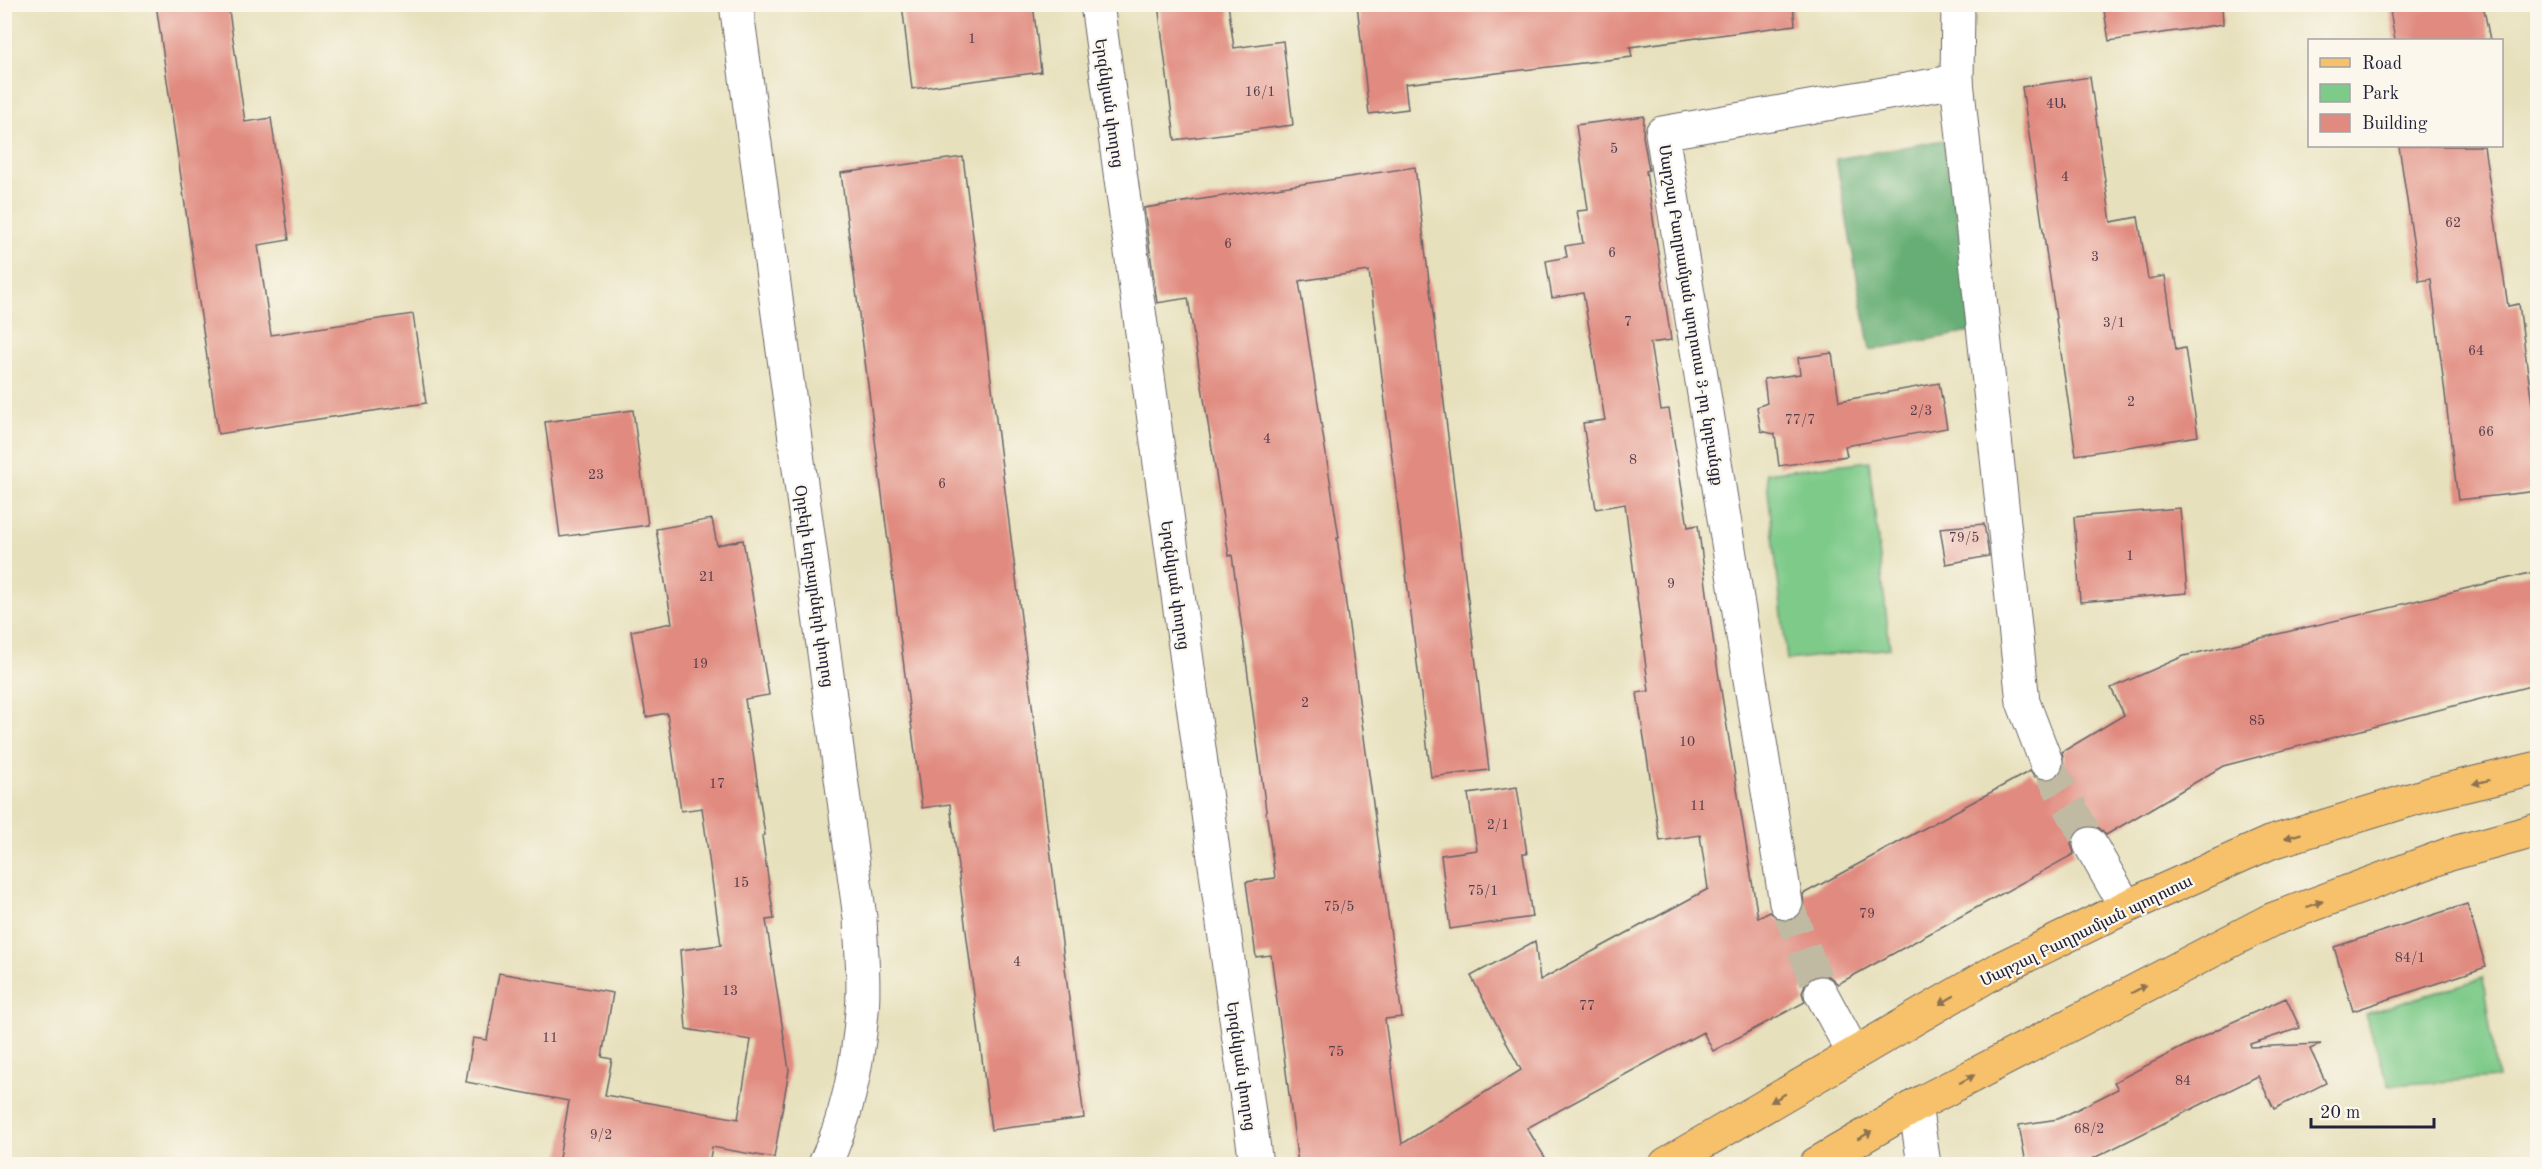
<svg xmlns="http://www.w3.org/2000/svg" width="2542" height="1169" viewBox="0 0 2542 1169" font-family="'Old Standard TT','Noto Serif Armenian',serif">
  <rect width="100%" height="100%" fill="#fbf7ec"/>
  <filter id="ink" filterUnits="userSpaceOnUse"><feTurbulence type="fractalNoise" baseFrequency=".0167" numOctaves="2"/><feDisplacementMap in="SourceGraphic" scale="12" xChannelSelector="R" yChannelSelector="G"/><feConvolveMatrix kernelMatrix="1 2 1 2 8 2 1 2 1" color-interpolation-filters="sRGB"/></filter>
  <filter id="wash" filterUnits="userSpaceOnUse"><feTurbulence type="fractalNoise" baseFrequency=".008" numOctaves="4" result="noise"/><feDisplacementMap in="SourceGraphic" scale="24" xChannelSelector="R" yChannelSelector="G"/><feGaussianBlur stdDeviation="1.35" result="paint"/><feColorMatrix in="noise" values="0 0 0 0 0 0 0 0 0 0 0 0 0 0 0 0 0 1.4 0 .05"/><feComposite in="paint" operator="in"/></filter>
  <g filter="url(#wash)">
    <rect width="100%" height="100%" fill="#e7e0bc"/>
    <!-- green -->
    <g fill="#7eca89" stroke="#507662" stroke-width="1.5">
      <path d="M 1869,461 L 1890,648 L 1787,660 L 1766,473 Z"/>
      <path d="M 2483,978 L 2497,1078 L 2389,1085 L 2365,1014 Z"/>
    </g>
    <!-- forest -->
    <path fill="#66ae75" stroke="#446858" stroke-width="1.5" d="M 1943,140 L 1977,331 L 1870,350 L 1836,159 Z"/>
    <g id="blocks">
      <!-- building -->
      <g fill="#e18b80">
        <path d="M 156,4 L 228,4 L 245,122 L 271,118 L 289,240 L 258,245 L 271,335 L 413,314 L 426,403 L 218,434 Z"/>
        <path d="M 902,4 L 1033,4 L 1041,72 L 912,89 Z"/>
        <path d="M 1158,4 L 1228,4 L 1234,48 L 1283,41 L 1293,125 L 1175,140 Z"/>
        <path d="M 1357,4 L 1793,4 L 1795,25 L 1630,47 L 1632,57 L 1405,84 L 1408,109 L 1369,114 Z"/>
        <path d="M 2103,4 L 2222,4 L 2223,24 L 2109,41 Z"/>
        <path d="M 2389,4 L 2483,4 L 2490,40 L 2395,40 Z"/>
        <path d="M 2090,77 L 2111,222 L 2138,217 L 2148,279 L 2165,276 L 2176,350 L 2185,348 L 2198,436 L 2076,455 L 2022,87 Z"/>
        <path d="M 1644,116 L 1643,136 L 1649,170 L 1646,171 L 1671,340 L 1650,343 L 1661,410 L 1669,409 L 1688,527 L 1698,525 L 1715,653 L 1758,918 L 1770,912 L 1780,921 L 1790,921 L 1797,918 L 1804,909 L 1803,894 L 2030,771 L 2035,777 L 2042,780 L 2053,779 L 2061,773 L 2064,766 L 2062,752 L 2124,715 L 2111,688 L 2184,656 L 2398,606 L 2398,605 L 2538,571 L 2538,684 L 2223,766 L 2106,835 L 2099,828 L 2091,825 L 2081,828 L 2074,834 L 2071,843 L 2074,854 L 1838,984 L 1830,977 L 1822,974 L 1813,976 L 1805,984 L 1802,993 L 1805,1002 L 1713,1051 L 1703,1032 L 1527,1128 L 1549,1164 L 1298,1164 L 1271,955 L 1256,957 L 1246,882 L 1275,878 L 1232,555 L 1229,556 L 1188,298 L 1157,303 L 1144,208 L 1415,167 L 1489,770 L 1431,777 L 1369,271 L 1299,281 L 1339,538 L 1337,538 L 1402,1017 L 1385,1019 L 1402,1144 L 1521,1070 L 1471,976 L 1535,941 L 1540,980 L 1708,889 L 1700,835 L 1660,841 L 1637,693 L 1649,691 L 1625,504 L 1596,509 L 1583,423 L 1605,420 L 1583,293 L 1552,298 L 1546,261 L 1567,257 L 1565,246 L 1583,243 L 1577,211 L 1588,210 L 1576,125 Z"/>
        <path d="M 2399,146 L 2484,146 L 2508,306 L 2519,304 L 2538,451 L 2538,491 L 2458,500 L 2431,279 L 2419,281 Z"/>
        <path d="M 963,157 L 1084,1118 L 991,1130 L 950,804 L 922,808 L 841,173 Z"/>
        <path d="M 1832,353 L 1839,401 L 1939,383 L 1947,428 L 1845,446 L 1847,456 L 1779,466 L 1775,434 L 1761,431 L 1757,407 L 1767,403 L 1764,379 L 1800,374 L 1798,358 Z"/>
        <path d="M 633,410 L 648,525 L 560,537 L 545,422 Z"/>
        <path d="M 2180,508 L 2187,593 L 2080,602 L 2074,517 Z"/>
        <path d="M 712,519 L 717,545 L 743,540 L 769,695 L 745,699 L 765,835 L 762,836 L 774,919 L 766,920 L 789,1070 L 774,1158 L 712,1147 L 709,1164 L 558,1164 L 569,1101 L 466,1082 L 473,1038 L 487,1040 L 499,973 L 613,993 L 602,1057 L 612,1059 L 605,1095 L 738,1119 L 751,1040 L 686,1029 L 680,950 L 721,945 L 702,808 L 681,811 L 667,713 L 646,717 L 631,631 L 672,623 L 656,529 Z"/>
        <path d="M 1984,524 L 1989,556 L 1946,564 L 1940,528 Z"/>
        <path d="M 1517,787 L 1527,854 L 1523,854 L 1532,917 L 1450,929 L 1441,855 L 1477,850 L 1468,794 Z"/>
        <path d="M 2467,904 L 2486,967 L 2353,1011 L 2334,947 Z"/>
        <path d="M 2286,998 L 2300,1028 L 2250,1044 L 2251,1047 L 2321,1044 L 2310,1049 L 2326,1083 L 2274,1109 L 2258,1076 L 2082,1164 L 2026,1164 L 2019,1125 L 2058,1119 L 2118,1089 L 2114,1082 L 2226,1025 Z"/>
      </g>
    </g>
  </g>
  <g filter="url(#ink)">
    <use href="#blocks" fill-opacity="0" stroke="#676468" stroke-width="1.5"/>
    <g fill="none" stroke-linecap="round" stroke-linejoin="round">
      <!-- minor-tunnel -->
      <g stroke="#c0baa2" stroke-width="33" stroke-dasharray="33 16" stroke-linecap="butt">
        <path d="M 2046,762 L 2090,844"/>
        <path d="M 1786,903 L 1821,993"/>
      </g>
      <!-- minor casing -->
      <g stroke="#676468" stroke-width="35">
        <g id="minor">
          <path d="M 736,4 L 860,918 C 861,949 865,981 862,1011 C 858,1064 847,1117 825,1164"/>
          <path d="M 1097,4 L 1256,1164"/>
          <path d="M 1957,81 L 1958,4"/>
          <path d="M 2090,844 L 2126,907"/>
          <path d="M 1786,903 L 1662,133 L 1957,81 L 2023,702 L 2046,762"/>
          <path d="M 1821,993 L 1854,1054"/>
          <path d="M 1915,1106 L 1924,1164"/>
        </g>
      </g>
      <!-- major casing -->
      <g stroke="#676468" stroke-width="35">
        <g id="major">
          <path d="M 1666,1164 L 2001,968 L 2126,907 L 2269,843 L 2433,793 L 2538,768"/>
          <path d="M 1816,1164 L 1926,1100 L 2271,920 L 2450,854 L 2538,830"/>
        </g>
      </g>
      <!-- minor -->
      <use href="#minor" stroke="#fff" stroke-width="33"/>
      <!-- major -->
      <use href="#major" stroke="#f6c16b" stroke-width="33"/>
    </g>
    <!-- one-way arrows -->
    <defs><path id="oneway-solid" d="M-6-.8H1V-3.2L6.5 0L1 3.2V.8H-6Z" transform="scale(1.5)"/></defs>
    <g fill="#8c7253">
      <use href="#oneway-solid" transform="translate(2481 782) rotate(166)"/>
      <use href="#oneway-solid" transform="translate(2293 836) rotate(163)"/>
      <use href="#oneway-solid" transform="translate(2315 904) rotate(-20)"/>
      <use href="#oneway-solid" transform="translate(2139 989) rotate(-28)"/>
      <use href="#oneway-solid" transform="translate(1947 1000) rotate(150)"/>
      <use href="#oneway-solid" transform="translate(1967 1079) rotate(-28)"/>
      <use href="#oneway-solid" transform="translate(1778 1098) rotate(150)"/>
      <use href="#oneway-solid" transform="translate(1865 1135) rotate(-30)"/>
    </g>
  </g>
  <g text-anchor="middle" stroke-width="4.5" stroke-linejoin="round" paint-order="stroke">
    <!-- number labels -->
    <g font-size="14" fill="#523c4c">
      <text x="972" y="43">1</text>
      <text x="1260" y="96">16/1</text>
      <text x="2056" y="108">4Ա</text>
      <text x="1614" y="153">5</text>
      <text x="2065" y="181">4</text>
      <text x="2453" y="227">62</text>
      <text x="1228" y="248">6</text>
      <text x="1612" y="257">6</text>
      <text x="2095" y="261">3</text>
      <text x="1628" y="326">7</text>
      <text x="2114" y="327">3/1</text>
      <text x="2476" y="355">64</text>
      <text x="2131" y="406">2</text>
      <text x="1921" y="415">2/3</text>
      <text x="1800" y="424">77/7</text>
      <text x="2486" y="436">66</text>
      <text x="1267" y="443">4</text>
      <text x="1633" y="464">8</text>
      <text x="596" y="479">23</text>
      <text x="942" y="488">6</text>
      <text x="1964" y="542">79/5</text>
      <text x="2130" y="560">1</text>
      <text x="707" y="581">21</text>
      <text x="1671" y="588">9</text>
      <text x="700" y="668">19</text>
      <text x="1305" y="707">2</text>
      <text x="2257" y="725">85</text>
      <text x="1687" y="746">10</text>
      <text x="717" y="788">17</text>
      <text x="1698" y="810">11</text>
      <text x="1498" y="829">2/1</text>
      <text x="741" y="887">15</text>
      <text x="1483" y="895">75/1</text>
      <text x="1339" y="911">75/5</text>
      <text x="1867" y="918">79</text>
      <text x="2410" y="962">84/1</text>
      <text x="1017" y="966">4</text>
      <text x="730" y="995">13</text>
      <text x="1587" y="1010">77</text>
      <text x="550" y="1042">11</text>
      <text x="1336" y="1056">75</text>
      <text x="2183" y="1085">84</text>
      <text x="2089" y="1133">68/2</text>
      <text x="601" y="1139">9/2</text>
    </g>
    <!-- street labels -->
    <g font-size="16" fill="#22223b" stroke="#fbf7ec">
      <text transform="translate(1110 103) rotate(82)" y="6">Երզնկյան փողոց</text>
      <text transform="translate(1692 315) rotate(81)" y="6">Մարշալ Բաղրամյան պողոտա 3-րդ նրբանցք</text>
      <text transform="translate(1176 585) rotate(82)" y="6">Երզնկյան փողոց</text>
      <text transform="translate(815 586) rotate(82)" y="6">Օրբելի եղբայրների փողոց</text>
      <text transform="translate(2086 930) rotate(-26)" y="6">Մարշալ Բաղրամյան պողոտա</text>
      <text transform="translate(1242 1066) rotate(82)" y="6">Երզնկյան փողոց</text>
    </g>
  </g>
  <!-- margin -->
  <rect width="2542" height="1169" fill="none" stroke="#fbf7ec" stroke-width="24"/>
  <!-- legend -->
  <rect x="2308" y="39" width="195" height="108" fill="#fbf7ec" stroke="#a4a2a5" stroke-width="1.5"/>
  <rect x="2320" y="58" width="30" height="9" fill="#f6c16b" stroke="#a4a2a5" stroke-width="1.5"/>
  <text x="2362" y="69" font-size="18" fill="#22223b">Road</text>
  <rect x="2320" y="84" width="30" height="18" fill="#7eca89" stroke="#a4a2a5" stroke-width="1.5"/>
  <text x="2362" y="99" font-size="18" fill="#22223b">Park</text>
  <rect x="2320" y="114" width="30" height="18" fill="#e18b80" stroke="#a4a2a5" stroke-width="1.5"/>
  <text x="2362" y="129" font-size="18" fill="#22223b">Building</text>
  <!-- scale -->
  <path d="M2311 1118v9h123v-9" fill="none" stroke="#22223b" stroke-width="3"/>
  <text x="2320" y="1118" font-size="18" fill="#22223b" stroke="#fbf7ec" stroke-width="4.5" paint-order="stroke">20 m</text>
</svg>
